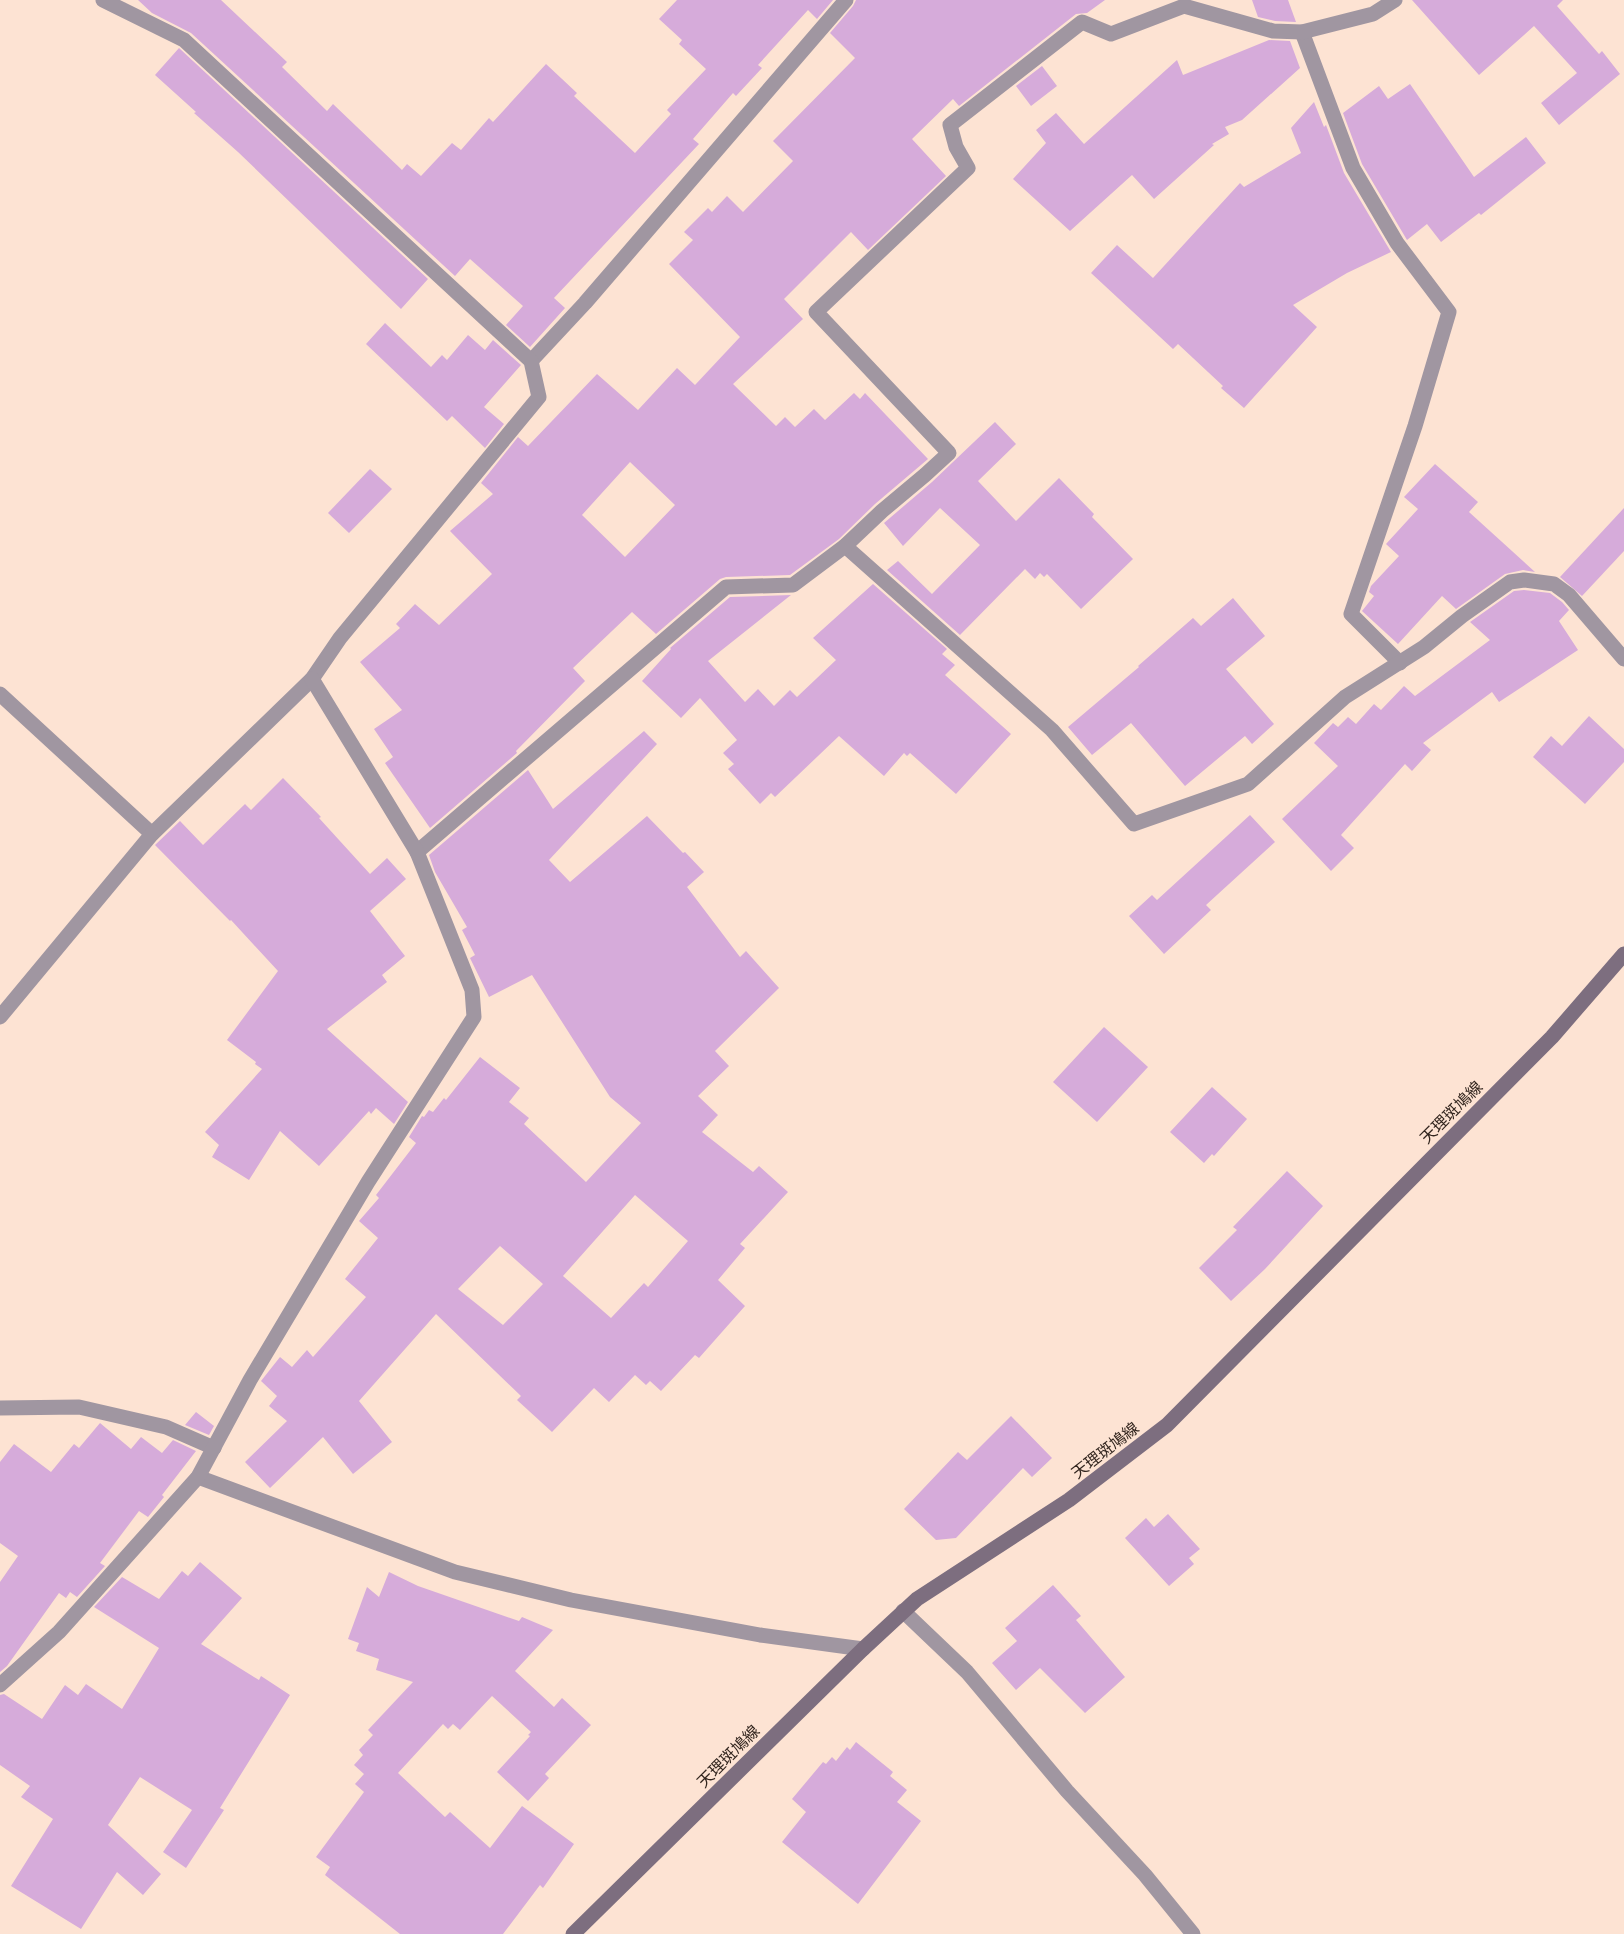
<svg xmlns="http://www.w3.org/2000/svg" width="1624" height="1934" viewBox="0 0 1624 1934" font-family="Manrope,'Noto Sans JP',sans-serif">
  <rect width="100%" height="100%" fill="#fde3d3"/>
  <!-- building -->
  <g fill="#d6abda" fill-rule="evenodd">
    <path d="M 138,0 L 221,0 L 287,62 L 282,67 L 327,111 L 333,104 L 402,170 L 407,164 L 421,176 L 452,143 L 461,150 L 489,118 L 493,122 L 546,64 L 577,93 L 574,96 L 635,153 L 671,114 L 667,110 L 706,69 L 679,44 L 682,40 L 659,19 L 677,0 L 833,0 L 817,19 L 808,10 L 758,65 L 762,68 L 736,96 L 733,93 L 693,139 L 699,144 L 554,298 L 565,308 L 530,347 L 506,325 L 523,306 L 470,259 L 455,276 L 191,33 L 152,13 Z"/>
    <path d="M 856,0 L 1105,0 L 1087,13 L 1076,14 L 959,106 L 953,99 L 912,139 L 946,176 L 868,250 L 851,232 L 784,299 L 803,319 L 733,384 L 776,426 L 785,417 L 795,427 L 814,409 L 825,420 L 854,393 L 860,399 L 865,393 L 928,459 L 875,504 L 839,539 L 790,575 L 726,577 L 720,579 L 656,634 L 632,612 L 573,668 L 585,681 L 516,751 L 517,753 L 430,828 L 385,763 L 393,757 L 374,729 L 402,710 L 360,662 L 400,628 L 396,624 L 415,604 L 439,625 L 492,574 L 450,531 L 493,494 L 481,483 L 518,437 L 528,446 L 597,374 L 638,410 L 677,368 L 695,385 L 740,337 L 669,264 L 693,240 L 684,232 L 708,208 L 712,212 L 727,196 L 743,212 L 793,161 L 773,141 L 855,58 L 830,33 L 853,6 ZM 630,462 L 675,505 L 625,557 L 582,515 Z"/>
    <path d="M 1252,0 L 1288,0 L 1296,22 L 1275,21 L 1258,17 Z"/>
    <path d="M 1412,0 L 1563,0 L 1557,6 L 1599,54 L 1602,51 L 1620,74 L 1559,125 L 1541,103 L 1577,73 L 1534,26 L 1479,75 Z"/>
    <path d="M 1269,40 L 1290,41 L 1300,68 L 1242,120 L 1225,127 L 1229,134 L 1212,144 L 1214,145 L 1154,199 L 1132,175 L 1070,231 L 1013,179 L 1046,143 L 1036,130 L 1056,113 L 1084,144 L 1177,60 L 1183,75 Z"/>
    <path d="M 179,48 L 428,279 L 401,309 L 238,152 L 194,113 L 196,112 L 155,75 Z"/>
    <path d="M 1042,66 L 1057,86 L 1031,106 L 1016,86 Z"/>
    <path d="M 1410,84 L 1474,177 L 1526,137 L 1546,163 L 1481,215 L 1479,213 L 1441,242 L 1427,224 L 1407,240 L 1362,164 L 1343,113 L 1379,86 L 1388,99 Z"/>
    <path d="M 1314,102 L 1324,127 L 1326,125 L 1344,173 L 1391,252 L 1347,273 L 1293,305 L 1317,327 L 1244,408 L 1221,388 L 1223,386 L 1178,344 L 1173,349 L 1091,273 L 1117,245 L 1153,278 L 1240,183 L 1244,187 L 1301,153 L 1291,128 Z"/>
    <path d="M 385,323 L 431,367 L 442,355 L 447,360 L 468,335 L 485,350 L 493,340 L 521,365 L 484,407 L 504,424 L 485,448 L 452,416 L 447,421 L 366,344 Z"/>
    <path d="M 995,422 L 1016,444 L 978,481 L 1016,521 L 1059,478 L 1094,514 L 1092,517 L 1133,559 L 1081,609 L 1047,574 L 1044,577 L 1040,573 L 1035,579 L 1025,569 L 960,635 L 887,570 L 898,561 L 932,594 L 980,545 L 940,508 L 903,546 L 884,523 L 932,482 Z"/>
    <path d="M 1435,464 L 1478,502 L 1469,512 L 1535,572 L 1523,570 L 1505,574 L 1456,609 L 1442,596 L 1398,644 L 1362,611 L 1374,596 L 1369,592 L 1371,586 L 1399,556 L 1386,544 L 1418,509 L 1404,497 Z"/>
    <path d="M 370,469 L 392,489 L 349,533 L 328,513 Z"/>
    <path d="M 1624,508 L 1624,551 L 1582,596 L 1560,577 Z"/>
    <path d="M 873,584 L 947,649 L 942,654 L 955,665 L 945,675 L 1011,734 L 956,794 L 910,753 L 907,756 L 904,753 L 884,776 L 839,736 L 775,797 L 771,793 L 760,804 L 728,769 L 734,764 L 723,753 L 737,740 L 700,698 L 681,718 L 642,681 L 671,649 L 670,648 L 730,597 L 791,595 L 708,661 L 745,702 L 758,689 L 774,706 L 790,690 L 797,697 L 836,660 L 813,638 Z"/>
    <path d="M 1524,590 L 1550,593 L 1562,602 L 1569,610 L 1559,621 L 1578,650 L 1499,702 L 1492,692 L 1423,743 L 1431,750 L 1412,771 L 1405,764 L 1341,835 L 1354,848 L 1331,871 L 1282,819 L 1338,766 L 1314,743 L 1333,723 L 1338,727 L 1348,717 L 1356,724 L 1374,704 L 1381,710 L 1404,686 L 1415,696 L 1490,640 L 1470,622 L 1514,591 Z"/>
    <path d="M 1233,598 L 1265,636 L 1226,669 L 1274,724 L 1252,744 L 1245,736 L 1185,786 L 1131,723 L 1092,755 L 1068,727 L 1139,667 L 1138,666 L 1193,618 L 1201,626 Z"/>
    <path d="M 1589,716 L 1624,749 L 1624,762 L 1585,804 L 1533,757 L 1551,736 L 1562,746 Z"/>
    <path d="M 644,731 L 657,744 L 549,860 L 570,882 L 647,816 L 683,853 L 685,852 L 704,872 L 687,887 L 740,957 L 746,951 L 779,988 L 715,1051 L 729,1066 L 698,1096 L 718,1115 L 702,1132 L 753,1172 L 759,1166 L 788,1192 L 740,1244 L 745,1248 L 718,1280 L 745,1306 L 699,1358 L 695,1355 L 661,1391 L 650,1381 L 646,1385 L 635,1375 L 609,1402 L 594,1388 L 552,1432 L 517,1400 L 521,1396 L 436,1314 L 359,1401 L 392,1442 L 353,1474 L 323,1437 L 270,1488 L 245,1462 L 287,1421 L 269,1406 L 277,1396 L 261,1381 L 280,1357 L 292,1367 L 307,1350 L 313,1357 L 366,1297 L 345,1279 L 378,1238 L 359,1221 L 379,1198 L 376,1195 L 416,1143 L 409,1137 L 422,1116 L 424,1117 L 429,1110 L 433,1112 L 444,1098 L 446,1100 L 480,1057 L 520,1088 L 509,1102 L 529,1118 L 524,1124 L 586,1182 L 641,1123 L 610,1097 L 532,975 L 489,997 L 470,958 L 475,955 L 462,930 L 467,927 L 435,872 L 429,855 L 528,770 L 553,809 ZM 635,1195 L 688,1241 L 648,1287 L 644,1283 L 611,1318 L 563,1276 ZM 500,1246 L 543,1284 L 503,1325 L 458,1289 Z"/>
    <path d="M 283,778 L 321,817 L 319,818 L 370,874 L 387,858 L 406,879 L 370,911 L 405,956 L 382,975 L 387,982 L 327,1029 L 408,1102 L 394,1124 L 376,1108 L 371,1114 L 369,1111 L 319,1166 L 280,1131 L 249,1180 L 212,1157 L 219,1145 L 205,1132 L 262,1069 L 255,1064 L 256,1062 L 227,1040 L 278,971 L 231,920 L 230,921 L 155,845 L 180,821 L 203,845 L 245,804 L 251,810 Z"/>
    <path d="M 1250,815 L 1275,842 L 1206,905 L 1211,910 L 1164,954 L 1129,916 L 1152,895 L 1157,900 Z"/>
    <path d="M 1104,1027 L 1148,1067 L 1097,1122 L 1053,1082 Z"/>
    <path d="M 1212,1087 L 1247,1119 L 1214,1156 L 1212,1154 L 1204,1163 L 1170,1132 Z"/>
    <path d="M 1287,1171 L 1323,1206 L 1265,1269 L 1231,1301 L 1199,1268 L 1237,1230 L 1233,1227 Z"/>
    <path d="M 196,1412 L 214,1426 L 209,1435 L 185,1425 Z"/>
    <path d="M 1011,1416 L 1052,1458 L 1032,1477 L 1023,1468 L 956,1538 L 936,1540 L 904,1509 L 958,1452 L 967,1460 Z"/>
    <path d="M 100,1423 L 131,1449 L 141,1437 L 162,1453 L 173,1440 L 196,1451 L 162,1495 L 164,1497 L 148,1517 L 139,1511 L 100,1563 L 105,1566 L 77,1597 L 70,1592 L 66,1598 L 59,1593 L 7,1666 L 0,1672 L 0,1582 L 18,1556 L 0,1543 L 0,1462 L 14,1444 L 51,1472 L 74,1444 L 79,1448 Z"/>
    <path d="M 1168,1514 L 1200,1549 L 1189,1558 L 1194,1564 L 1169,1586 L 1125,1538 L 1146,1518 L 1154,1527 Z"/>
    <path d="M 200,1562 L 242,1598 L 201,1644 L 259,1680 L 261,1676 L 290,1695 L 220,1808 L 224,1810 L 186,1868 L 163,1852 L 192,1810 L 140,1777 L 108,1825 L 161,1874 L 143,1895 L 117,1872 L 81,1929 L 11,1886 L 53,1819 L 21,1797 L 30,1786 L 0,1765 L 0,1695 L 4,1694 L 42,1719 L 65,1685 L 78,1695 L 86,1684 L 122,1709 L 159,1648 L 94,1607 L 122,1577 L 159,1599 L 182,1571 L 188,1576 Z"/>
    <path d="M 389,1572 L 418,1586 L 519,1621 L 522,1617 L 553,1630 L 515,1671 L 554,1707 L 562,1698 L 591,1725 L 545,1774 L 549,1778 L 528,1801 L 497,1772 L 530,1736 L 528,1735 L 531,1732 L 492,1696 L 460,1730 L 453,1724 L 448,1729 L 443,1724 L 398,1773 L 445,1817 L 450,1812 L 490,1848 L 522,1806 L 574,1844 L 543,1888 L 540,1885 L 503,1934 L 400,1934 L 325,1875 L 330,1867 L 316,1857 L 364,1792 L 355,1784 L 364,1774 L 354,1765 L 363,1755 L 359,1750 L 373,1735 L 368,1730 L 413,1682 L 376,1670 L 379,1659 L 356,1651 L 359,1643 L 348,1639 L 367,1587 L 379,1597 Z"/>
    <path d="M 1053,1585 L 1081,1616 L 1076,1620 L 1125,1677 L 1085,1713 L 1040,1668 L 1016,1690 L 992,1663 L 1017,1641 L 1005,1628 Z"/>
    <path d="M 856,1742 L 893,1772 L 890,1776 L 907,1790 L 897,1802 L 921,1821 L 858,1904 L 782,1842 L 806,1812 L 792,1799 L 823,1762 L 826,1764 L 832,1757 L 836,1761 L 847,1747 L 850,1750 Z"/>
  </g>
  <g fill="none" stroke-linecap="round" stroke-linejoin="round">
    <!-- street -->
    <g stroke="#a096a1" stroke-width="15">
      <path d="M 1302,32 L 1353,168 L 1397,243 L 1449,312 L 1415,426 L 1351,614 L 1400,663"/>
      <path d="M 531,361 L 585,303 L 846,0"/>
      <path d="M 845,546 L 1052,730 L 1134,824 L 1248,784 L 1345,697 L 1424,647 L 1462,616 L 1510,582 L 1524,580 L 1554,584 L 1569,595 L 1624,659"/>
      <path d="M 0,694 L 152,834"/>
      <path d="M 417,852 L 726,587 L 793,585 L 845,546 L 882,511 L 925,475 L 949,453 L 816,312 L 968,168 L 956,147 L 950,125 L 1082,22 L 1111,34 L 1184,6 L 1273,31 L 1302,32 L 1373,14 L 1395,0"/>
      <path d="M 0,1017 L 152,834 L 312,679 L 340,638 L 539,397 L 531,361 L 184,40 L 103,0"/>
      <path d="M 0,1408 L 79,1407 L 166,1427 L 214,1448"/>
      <path d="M 198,1477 L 455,1572 L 571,1600 L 760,1635 L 863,1649"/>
      <path d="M 903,1611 L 967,1672 L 1067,1791 L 1145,1875 L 1193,1934"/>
      <path d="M 0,1685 L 59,1632 L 198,1477 L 250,1380 L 368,1182 L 474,1017 L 472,990 L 417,852 L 312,679"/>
    </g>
    <!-- secondary -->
    <path stroke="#7d6e7f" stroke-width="15" d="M 573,1934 L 863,1649 L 917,1599 L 1069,1500 L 1167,1425 L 1552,1037 L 1624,954"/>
  </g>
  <g text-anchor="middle" stroke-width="4.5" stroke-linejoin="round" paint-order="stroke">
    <!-- street labels -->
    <g font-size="16" fill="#33261f" stroke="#fde3d3">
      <text transform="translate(1451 1112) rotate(-45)" y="6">天理斑鳩線</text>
      <text transform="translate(1105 1450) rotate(-38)" y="6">天理斑鳩線</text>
      <text transform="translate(728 1756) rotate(-45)" y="6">天理斑鳩線</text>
    </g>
  </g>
</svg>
